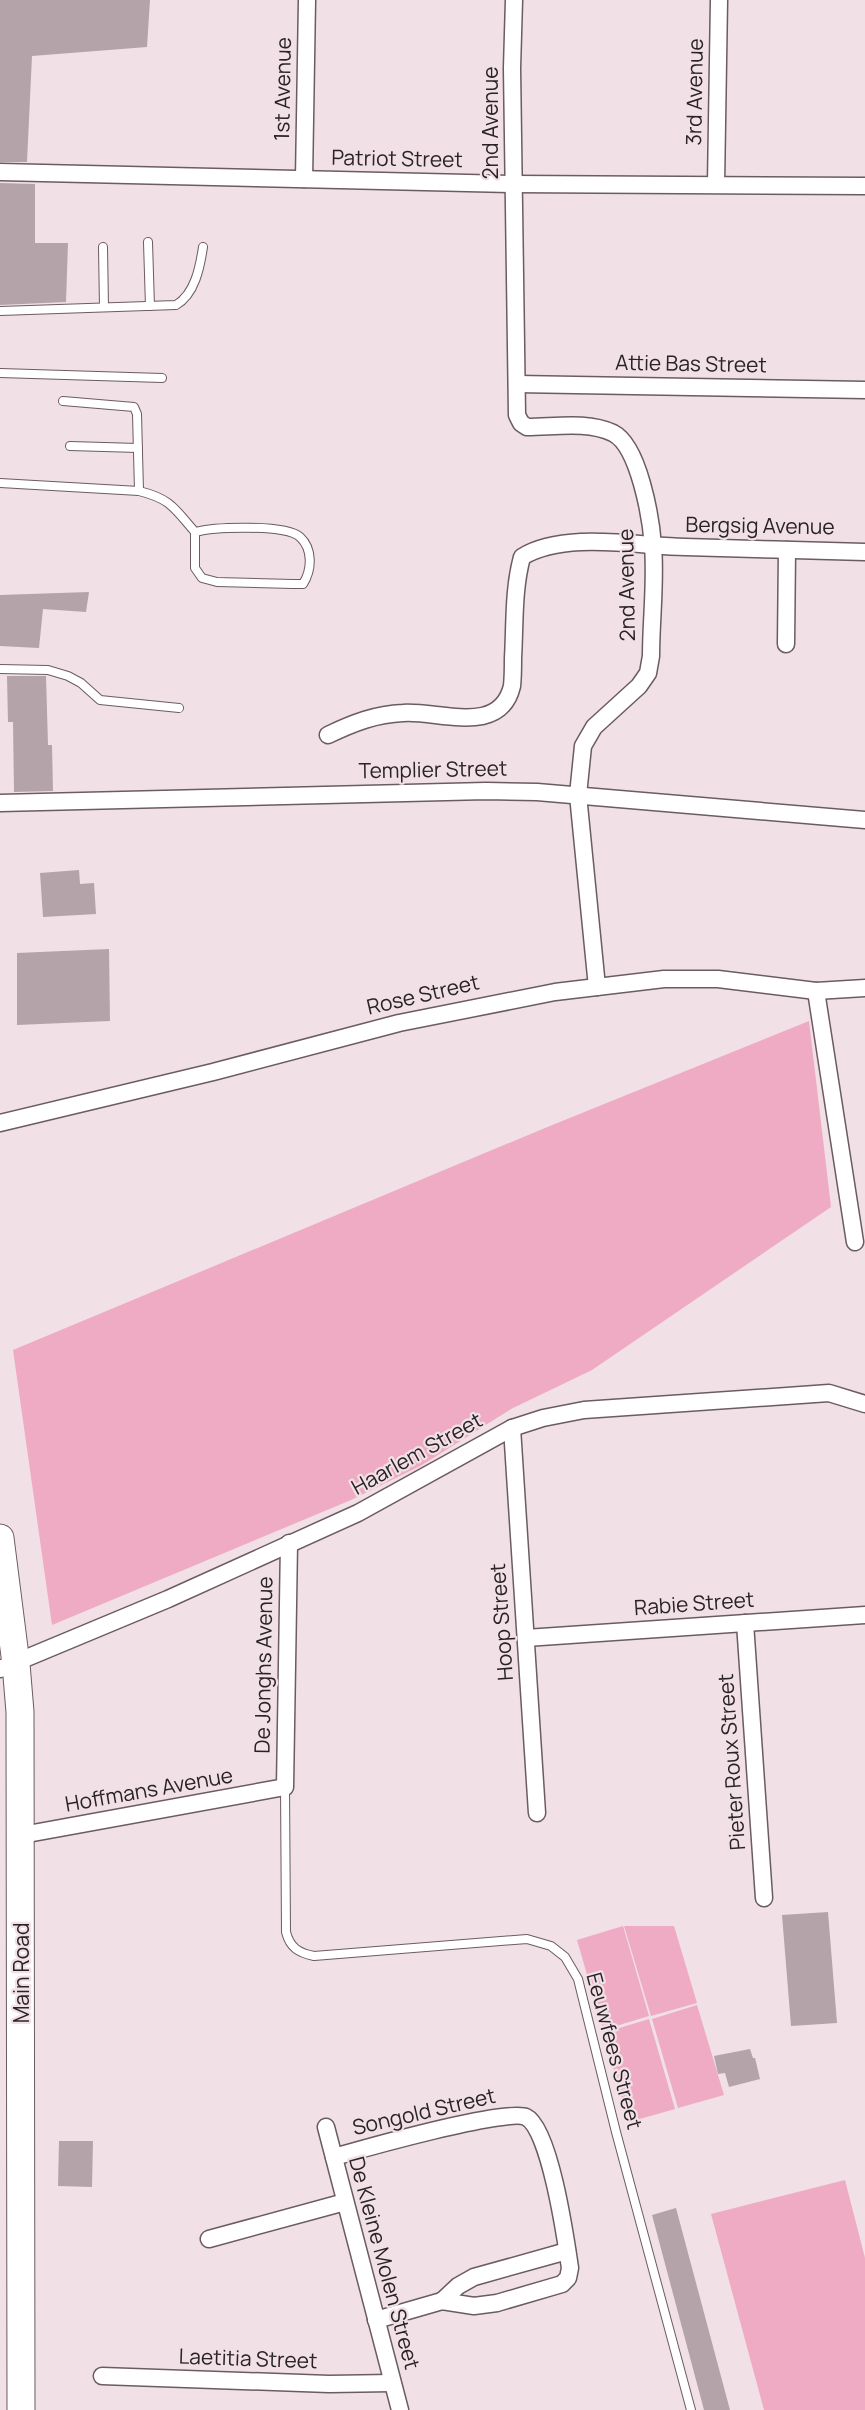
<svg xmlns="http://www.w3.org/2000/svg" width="865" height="2410" viewBox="0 0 865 2410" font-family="Manrope,sans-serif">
  <rect width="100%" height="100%" fill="#f1e0e6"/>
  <!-- green -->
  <g fill="#efaac4">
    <path d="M 809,1021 L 831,1207 L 592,1370 L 511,1409 L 422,1465 L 351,1500 L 52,1625 L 13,1350 L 545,1128 Z"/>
    <path d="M 623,1926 L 649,2016 L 603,2030 L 577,1940 Z"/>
    <path d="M 624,1926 L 674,1926 L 697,2003 L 651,2016 Z"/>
    <path d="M 697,2005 L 724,2095 L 678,2108 L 652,2019 Z"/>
    <path d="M 649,2019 L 675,2109 L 629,2122 L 603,2033 Z"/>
    <path d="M 845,2180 L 865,2258 L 865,2410 L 764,2410 L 711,2214 Z"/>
  </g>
  <!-- building -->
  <g fill="#b4a3a9">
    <path d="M 0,0 L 150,0 L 147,47 L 32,56 L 27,162 L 0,162 Z"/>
    <path d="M 0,183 L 35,184 L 35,243 L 68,243 L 66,302 L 0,305 Z"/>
    <path d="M 89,592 L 86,612 L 43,609 L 39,648 L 0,646 L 0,595 Z"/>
    <path d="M 7,676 L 46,676 L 48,745 L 52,745 L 53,791 L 14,792 L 13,722 L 8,722 Z"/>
    <path d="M 79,870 L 80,884 L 94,883 L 96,914 L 43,917 L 40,873 Z"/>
    <path d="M 109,949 L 110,1021 L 17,1025 L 17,953 Z"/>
    <path d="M 828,1912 L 837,2023 L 791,2026 L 782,1915 Z"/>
    <path d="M 750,2049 L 753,2058 L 755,2058 L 760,2079 L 729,2087 L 725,2073 L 718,2074 L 714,2056 Z"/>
    <path d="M 59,2141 L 93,2141 L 92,2187 L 58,2186 Z"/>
    <path d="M 676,2208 L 730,2410 L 704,2410 L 652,2215 Z"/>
  </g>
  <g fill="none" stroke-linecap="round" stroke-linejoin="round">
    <!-- service casing -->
    <g stroke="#6b5c61" stroke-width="10">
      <g id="service">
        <path d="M 148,242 L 150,306"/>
        <path d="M 103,247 L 104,307"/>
        <path d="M 0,311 L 176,305 C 195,294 200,267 203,247"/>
        <path d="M 0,373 L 162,378"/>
        <path d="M 63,401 L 134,407 L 137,414 L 139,491"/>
        <path d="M 70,446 L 138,448"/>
        <path d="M 0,483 L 139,491 C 171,499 174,508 195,532 L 195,568 L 202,578 L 217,582 L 293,584 L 303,584 C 312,570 313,549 300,537 C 285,524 214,527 195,532"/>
        <path d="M 0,669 L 48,670 L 68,676 L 81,683 L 100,700 L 179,708"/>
        <path d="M 285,1787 L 286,1932 C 290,1948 299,1953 314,1956 L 527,1939 L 551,1946 L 565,1957 L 578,1979 L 616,2132 L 691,2410"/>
      </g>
    </g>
    <!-- minor casing -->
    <g stroke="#6b5c61" stroke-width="19">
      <g id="minor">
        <path d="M 514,0 L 512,68 L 517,415 L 521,423 L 527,427 C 555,427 587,421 613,433 C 639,446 651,518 653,546 C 656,582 651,620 651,656 L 648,673 L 639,686 L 594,727 L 583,746 L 578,795 L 597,987"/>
        <path d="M 0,172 L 513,184 L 865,186"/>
        <path d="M 304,179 L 307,0"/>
        <path d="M 716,184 L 719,0"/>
        <path d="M 517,384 L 865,390"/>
        <path d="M 786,644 L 787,550"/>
        <path d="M 328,735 C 353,723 376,714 403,713 C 438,710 500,737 512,686 C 513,677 513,667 513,658 C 515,625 513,590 522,557 C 564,531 638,546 685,547 C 745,549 805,550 865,552"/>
        <path d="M 0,803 L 486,791 L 537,792 L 865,820"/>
        <path d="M 816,991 L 855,1242"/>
        <path d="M 0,1123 L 213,1072 L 399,1023 L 555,992 L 664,979 L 718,979 L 816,991 L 865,988"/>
        <path d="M 512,1428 L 537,1813"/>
        <path d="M 745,1623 L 764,1898"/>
        <path d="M 526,1638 L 865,1615"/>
        <path d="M 0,1669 L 168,1599 L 358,1513 L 512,1428 L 543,1418 L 584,1410 L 829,1393 L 865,1404"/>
        <path d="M 22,1835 L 285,1787 L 289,1543"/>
        <path d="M 326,2127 L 400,2410"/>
        <path d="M 334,2157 C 362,2149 507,2108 526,2117 C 550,2128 566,2241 570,2268 L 568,2278 L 562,2284 L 497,2303 L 474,2306 L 442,2301 L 376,2320"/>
        <path d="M 209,2239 L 345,2202"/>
        <path d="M 442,2301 L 458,2286 L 474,2277 L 567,2251"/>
        <path d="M 102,2376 L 329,2384 L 392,2383"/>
      </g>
    </g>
    <!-- primary casing -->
    <g stroke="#6b5c61" stroke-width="29">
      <path id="primary" d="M 0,1538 L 16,1664 L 20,1712 L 21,2410"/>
    </g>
    <!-- service -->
    <use href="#service" stroke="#fff" stroke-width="8"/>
    <!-- minor -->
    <use href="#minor" stroke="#fff" stroke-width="16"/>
    <!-- primary -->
    <use href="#primary" stroke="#fff" stroke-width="27"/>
  </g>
  <g text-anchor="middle" stroke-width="4.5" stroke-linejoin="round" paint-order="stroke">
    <!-- street labels -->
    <g font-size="21" fill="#292325" stroke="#f1e0e6">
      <text transform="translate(283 89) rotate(-89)" y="7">1st Avenue</text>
      <text transform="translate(695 92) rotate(-89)" y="7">3rd Avenue</text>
      <text transform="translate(491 123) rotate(-90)" y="7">2nd Avenue</text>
      <text transform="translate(397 159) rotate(1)" y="7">Patriot Street</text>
      <text transform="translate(691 364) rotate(1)" y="7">Attie Bas Street</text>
      <text transform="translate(760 526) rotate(1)" y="7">Bergsig Avenue</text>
      <text transform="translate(627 585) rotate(-91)" y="7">2nd Avenue</text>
      <text transform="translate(433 770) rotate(-1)" y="7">Templier Street</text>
      <text transform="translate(423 995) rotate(-13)" y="7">Rose Street</text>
      <text transform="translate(417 1454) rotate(-29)" y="7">Haarlem Street</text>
      <text transform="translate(694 1604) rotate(-4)" y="7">Rabie Street</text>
      <text transform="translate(502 1622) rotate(-94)" y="7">Hoop Street</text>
      <text transform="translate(264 1665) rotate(-89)" y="7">De Jonghs Avenue</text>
      <text transform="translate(732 1762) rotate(-94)" y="7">Pieter Roux Street</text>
      <text transform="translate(149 1790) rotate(-10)" y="7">Hoffmans Avenue</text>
      <text transform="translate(22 1973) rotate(-90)" y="7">Main Road</text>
      <text transform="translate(614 2051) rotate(75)" y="7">Eeuwfees Street</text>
      <text transform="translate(424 2112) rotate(-13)" y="7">Songold Street</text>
      <text transform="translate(384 2263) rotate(75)" y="7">De Kleine Molen Street</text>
      <text transform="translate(248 2359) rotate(2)" y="7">Laetitia Street</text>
    </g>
  </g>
</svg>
